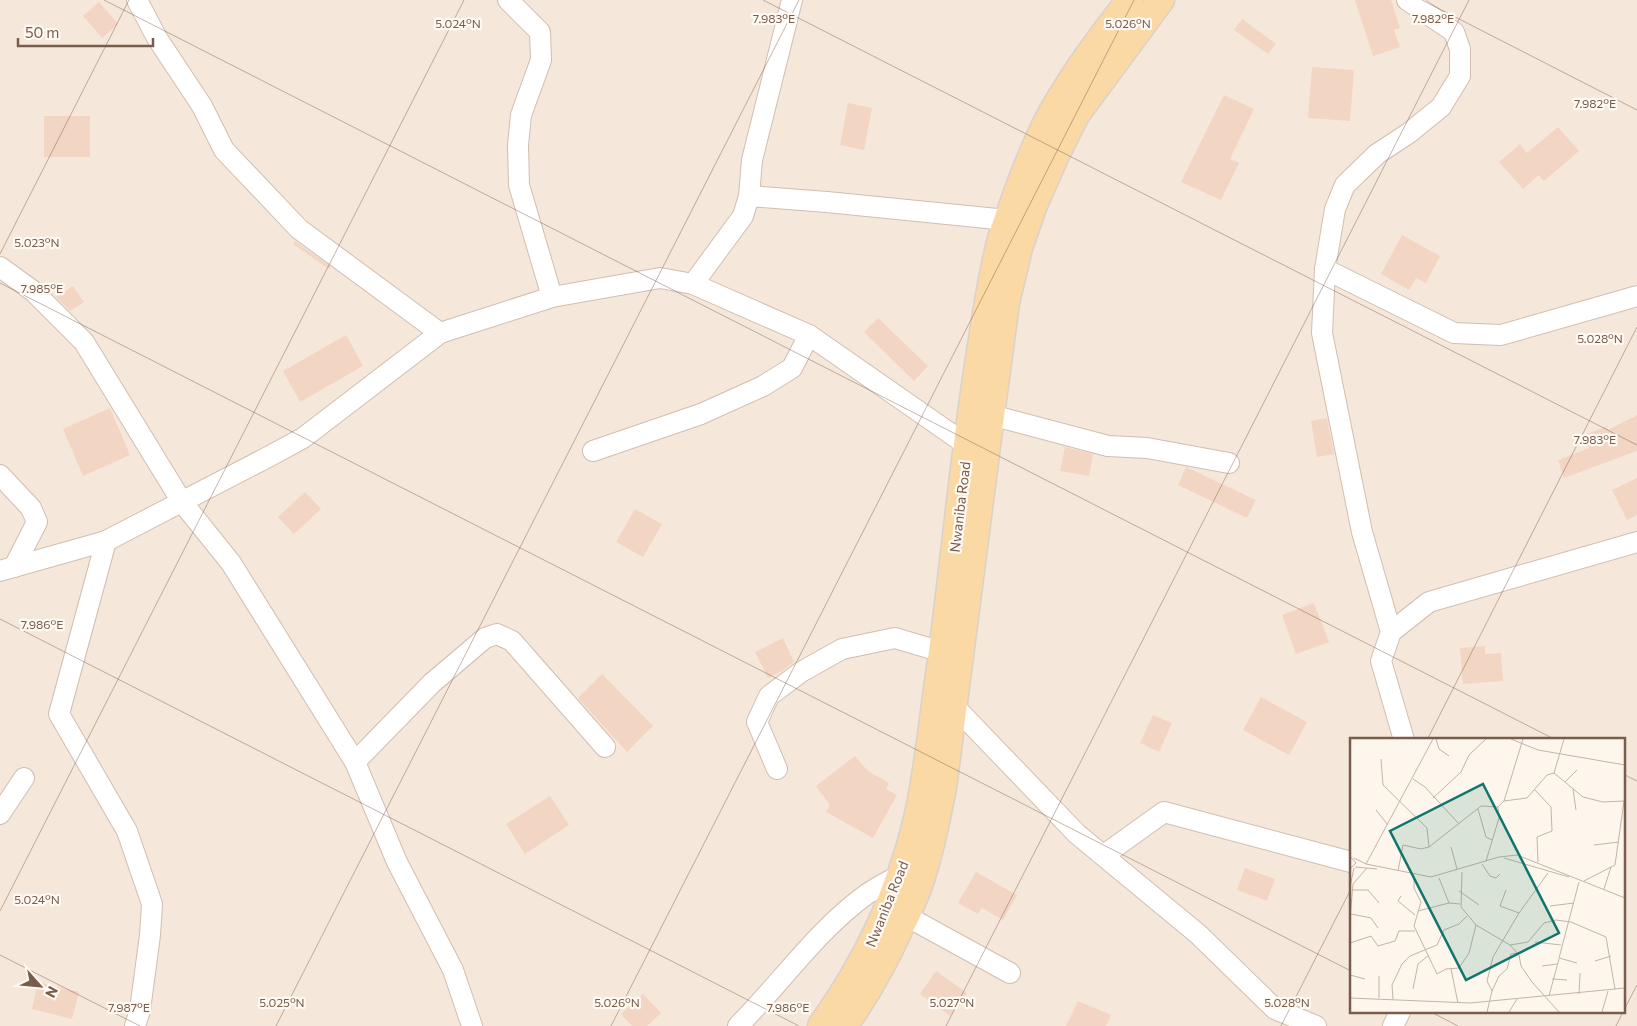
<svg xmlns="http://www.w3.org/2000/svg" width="1637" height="1026" viewBox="0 0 1637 1026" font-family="Commissioner,sans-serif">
  <rect width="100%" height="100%" fill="#fdf6ec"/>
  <!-- residential -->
  <path fill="#f5e8da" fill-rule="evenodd" d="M 0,0 L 1637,0 L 1637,1026 L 0,1026 ZM 1351,740 L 1623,740 L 1623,1012 L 1351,1012 Z"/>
  <!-- building -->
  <g fill="#f3d5c3">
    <path d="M 1355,0 L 1391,0 L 1400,28 L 1394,30 L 1400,47 L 1373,56 Z"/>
    <path d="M 99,2 L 118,24 L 102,38 L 83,16 Z"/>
    <path d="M 1242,19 L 1276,44 L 1268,54 L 1234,30 Z"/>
    <path d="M 1312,67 L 1354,70 L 1350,121 L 1308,118 Z"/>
    <path d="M 1224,95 L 1254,109 L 1230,159 L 1239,163 L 1221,200 L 1181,182 Z"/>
    <path d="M 848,103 L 872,108 L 864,150 L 840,145 Z"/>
    <rect x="44" y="116" width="46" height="41"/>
    <path d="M 1558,127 L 1579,151 L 1544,181 L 1539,175 L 1523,189 L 1499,162 L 1520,144 L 1527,153 Z"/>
    <path d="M 1402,235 L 1440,256 L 1426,283 L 1416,278 L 1409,290 L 1381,274 Z"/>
    <path d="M 295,241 L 331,267 L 329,269 L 293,244 Z"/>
    <path d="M 73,286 L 84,302 L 70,311 L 56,297 Z"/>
    <path d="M 878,318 L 928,366 L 914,381 L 864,332 Z"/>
    <path d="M 346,335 L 363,366 L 300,402 L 283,371 Z"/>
    <path d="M 110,408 L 130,455 L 83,476 L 63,429 Z"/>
    <path d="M 1637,415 L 1637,451 L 1564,478 L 1558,460 L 1589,448 L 1584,435 L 1607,426 L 1608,430 Z"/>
    <path d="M 1327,418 L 1334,454 L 1317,457 L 1311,421 Z"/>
    <path d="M 1065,447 L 1093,454 L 1089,476 L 1060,471 Z"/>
    <path d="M 1186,467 L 1256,500 L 1247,518 L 1178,485 Z"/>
    <path d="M 1637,478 L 1637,515 L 1627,520 L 1612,490 Z"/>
    <path d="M 305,492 L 321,509 L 294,534 L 278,517 Z"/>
    <path d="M 635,509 L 662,524 L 643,557 L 616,542 Z"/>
    <path d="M 1314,603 L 1329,642 L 1296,654 L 1282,615 Z"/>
    <path d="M 783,638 L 794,662 L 782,671 L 768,678 L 755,652 Z"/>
    <path d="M 1485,646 L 1485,654 L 1501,653 L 1503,681 L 1463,684 L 1460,648 Z"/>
    <path d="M 602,674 L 653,726 L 627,752 L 578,698 Z"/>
    <path d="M 1261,697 L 1307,722 L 1289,755 L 1243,730 Z"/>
    <path d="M 1153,715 L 1172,723 L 1159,752 L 1140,743 Z"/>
    <path d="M 855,756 L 868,771 L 889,783 L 886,789 L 897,795 L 873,838 L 826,812 L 830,805 L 816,786 Z"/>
    <path d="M 550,796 L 569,825 L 525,854 L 506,824 Z"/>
    <path d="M 1245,868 L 1275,879 L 1267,901 L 1237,890 Z"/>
    <path d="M 976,872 L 1017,895 L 1003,920 L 982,908 L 978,914 L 958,903 Z"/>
    <path d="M 936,971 L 967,993 L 950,1016 L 920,994 Z"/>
    <path d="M 38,982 L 79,992 L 72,1019 L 32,1009 Z"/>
    <path d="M 643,994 L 661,1013 L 647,1026 L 632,1026 L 621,1014 Z"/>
    <path d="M 1078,1001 L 1111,1015 L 1106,1026 L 1066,1026 Z"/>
  </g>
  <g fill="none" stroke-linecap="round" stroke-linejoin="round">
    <!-- minor casing -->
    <g stroke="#d1beb0" stroke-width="22">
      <g id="minor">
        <path d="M 137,0 L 157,38 L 202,106 L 224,150 L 299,229 L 440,333"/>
        <path d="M 508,0 L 540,32 L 541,60 L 521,115 L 518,145 L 519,185 L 552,297"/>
        <path d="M 749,196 L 827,202 L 1007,220"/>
        <path d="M 0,267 L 33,291 L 84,342 L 182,502 L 231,563 L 355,762 L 397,862 L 453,970 L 472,1026"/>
        <path d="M 1325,269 L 1454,333 L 1501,335 L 1637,296"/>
        <path d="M 693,284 L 743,216 L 749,196 L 752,160 L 792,0"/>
        <path d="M 991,415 L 1108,446 L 1147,448 L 1229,463"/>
        <path d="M 593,451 L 701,414 L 763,386 L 792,368 L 809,335"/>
        <path d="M 0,475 L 31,508 L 37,522 L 14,567"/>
        <path d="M 106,541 L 59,714 L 127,831 L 152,904 L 150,935 L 140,1010 L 135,1026"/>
        <path d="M 0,571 L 106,541 L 268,457 L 303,438 L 440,333 L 552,297 L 660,278 L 693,284 L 809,335 L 967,445"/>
        <path d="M 1391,632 L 1362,532 L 1322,333 L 1325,269 L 1335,209 L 1345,185 L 1377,154 L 1409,133 L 1441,107 L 1460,76 L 1460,49 L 1454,32 L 1407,0"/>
        <path d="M 954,706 L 1077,834 L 1198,934 L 1275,1009 L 1316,1026"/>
        <path d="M 1404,740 L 1381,661 L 1391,632 L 1429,602 L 1637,542"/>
        <path d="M 355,762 L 432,683 L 485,638 L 497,634 L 512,641 L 605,747"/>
        <path d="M 777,769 L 757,722 L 769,696 L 801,672 L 842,649 L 895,638 L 942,652"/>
        <path d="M 0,814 L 24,778"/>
        <path d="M 1104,855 L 1164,812 L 1351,862"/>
        <path d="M 906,916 L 1010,973"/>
        <path d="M 738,1026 C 781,983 817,930 867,894 C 877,887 889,881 900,875"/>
        <path d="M 1393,1026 L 1400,1012"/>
      </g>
    </g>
    <!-- major casing -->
    <g stroke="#dad1cd" stroke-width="29">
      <g id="major">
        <path d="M 821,1026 C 866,963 899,894 917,819 C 927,776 931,732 937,689 C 953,577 962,464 980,352 C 986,314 991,276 1001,239 C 1005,225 1011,211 1015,198 C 1026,168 1037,139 1052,112 C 1074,73 1102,35 1130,0"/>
        <path d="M 844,1026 C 867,995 885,961 901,926 C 909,910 918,891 923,873 C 932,845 937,817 943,788 L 991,415 L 1006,303 L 1019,248 L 1034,205 L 1057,153 L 1076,115 L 1161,0"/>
      </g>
    </g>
    <!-- minor -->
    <use href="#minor" stroke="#fff" stroke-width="20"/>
    <!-- major -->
    <use href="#major" stroke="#fbd9a5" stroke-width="26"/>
  </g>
  <!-- ticks -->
  <path fill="none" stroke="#7a5c4d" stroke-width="1" stroke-opacity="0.45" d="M 104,0 L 1556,740M 763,0 L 1637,445M 1422,0 L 1637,110M 0,254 L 129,0M 0,283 L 1351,971M 0,619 L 799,1026M 1427,740 L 1637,327M 1623,774 L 1637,781M 0,911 L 464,0M 0,955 L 140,1026M 1431,1012 L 1458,1026M 1623,1012 L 1637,985M 276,1026 L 799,0M 611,1026 L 1134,0M 946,1026 L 1469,0M 1281,1026 L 1351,889M 1616,1026 L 1623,1012"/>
  <g text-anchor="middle" stroke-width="4.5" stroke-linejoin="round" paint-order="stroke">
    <!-- street labels -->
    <g font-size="14" fill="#7a5c4d" stroke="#fffaf3">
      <text transform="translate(960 507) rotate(-83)" y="5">Nwaniba Road</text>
      <text transform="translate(887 904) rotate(-68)" y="5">Nwaniba Road</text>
    </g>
  </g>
  <!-- overview -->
  <g transform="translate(1350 738)">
    <rect width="275" height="275" fill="#fdf6ec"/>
    <path fill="none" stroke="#c5b3a7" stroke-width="1" d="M 86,1 L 89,11 L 99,18M 161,1 L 188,12 L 275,27M 31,21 L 33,47 L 77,90 L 79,109M 204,35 L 233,59 L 253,64 L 274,63M 204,35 L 214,1M 63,41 L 75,49 L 109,86M 215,44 L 227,32M 223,51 L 226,72M 185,52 L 201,69 L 202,93 L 187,99 L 188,124M 83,60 L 111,34 L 119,17 L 136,1M 154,63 L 177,60 L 197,37 L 204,35M 128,71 L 136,99 L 142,102M 26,72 L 38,87M 244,107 L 269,104M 101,109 L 107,131M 0,118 L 6,125 L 0,131M 4,120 L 16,126 L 81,139 L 149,119 L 167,117 L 275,160M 154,120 L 219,139M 136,123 L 149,80 L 148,69M 16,126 L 83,1M 132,126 L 140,138 L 146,140 L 150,136M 5,129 L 27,131M 48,133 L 53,107 L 71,111 L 79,109 L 131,68 L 148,69 L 154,63 L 173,1M 112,134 L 111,169 L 126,187 L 160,207 L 169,217 L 171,228 L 182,244 L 209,274M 64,140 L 64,150 L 71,164 L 64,188 L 87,236 L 96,231 L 109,230 L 119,215 L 126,187M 89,140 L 99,165M 234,143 L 265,127 L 274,63M 0,149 L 4,130M 254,151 L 261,129M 3,152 L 18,152 L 29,165M 156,152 L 150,168 L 169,175M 109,153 L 129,167M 51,158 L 48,163 L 65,177M 200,168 L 224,165M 68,173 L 99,165 L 110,166M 1,176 L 21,180 L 28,190M 0,181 L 3,146 L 17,130M 185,204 L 211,207M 0,205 L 21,198 L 28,208 L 45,203 L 49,193 L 65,193M 160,207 L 178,204 L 194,185 L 206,182 L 221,184 L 256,199 L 265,251 L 275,250M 245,223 L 261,218M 227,225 L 209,220 L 229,144M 192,228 L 207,226M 101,231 L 108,265M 0,237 L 15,241M 202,241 L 217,242M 63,251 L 68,226 L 79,217M 142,253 L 149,238 L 157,231 L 161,216 L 167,215M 229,256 L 230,235M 199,258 L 209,221M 0,260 L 120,265 L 265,251M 29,260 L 29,238M 43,261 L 42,247 L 52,226 L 60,218 L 87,207 L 94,192 L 109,186 L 117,178M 137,274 L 142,253 L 137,243 L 143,219 L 169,175 L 198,135M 159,274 L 167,261M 252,274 L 258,253"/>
    <path fill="#0f766e" fill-opacity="0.15" stroke="#0f766e" stroke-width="2.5" d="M 133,46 L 209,195 L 116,242 L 40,93 Z"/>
    <rect width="275" height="275" fill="none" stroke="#7a5c4d" stroke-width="2.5"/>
  </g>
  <g font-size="12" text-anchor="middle" fill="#7a5c4d" stroke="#fffaf3" stroke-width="4.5" stroke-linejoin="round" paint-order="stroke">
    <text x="1433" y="23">7.982°E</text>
    <text x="774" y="23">7.983°E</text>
    <text x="458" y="28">5.024°N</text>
    <text x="1128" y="28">5.026°N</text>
    <text x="1595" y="108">7.982°E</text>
    <text x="37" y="247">5.023°N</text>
    <text x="42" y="293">7.985°E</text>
    <text x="1600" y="343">5.028°N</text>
    <text x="1595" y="444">7.983°E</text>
    <text x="42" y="629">7.986°E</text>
    <text x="37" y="904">5.024°N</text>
    <text x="282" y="1007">5.025°N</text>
    <text x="617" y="1007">5.026°N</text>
    <text x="952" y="1007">5.027°N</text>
    <text x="1287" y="1007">5.028°N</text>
    <text x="129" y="1012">7.987°E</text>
    <text x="788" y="1012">7.986°E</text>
  </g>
  <!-- north arrow -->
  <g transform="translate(40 986) rotate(117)" stroke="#fffaf3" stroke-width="4" paint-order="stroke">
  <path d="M0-4L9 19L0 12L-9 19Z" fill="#7a5c4d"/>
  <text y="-8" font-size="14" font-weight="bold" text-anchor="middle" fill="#7a5c4d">N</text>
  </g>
  <!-- scale -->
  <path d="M18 38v8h135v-8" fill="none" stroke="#7a5c4d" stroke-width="2.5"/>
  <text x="25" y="38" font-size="15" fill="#7a5c4d" stroke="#fffaf3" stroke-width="4" paint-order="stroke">50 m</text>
</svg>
